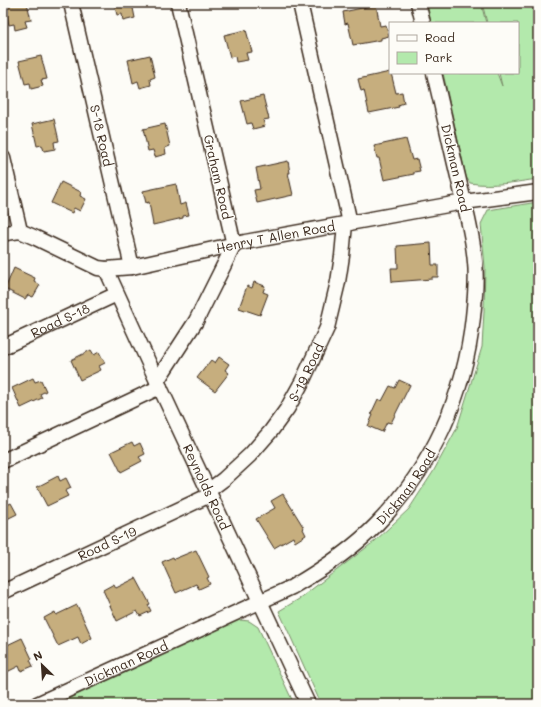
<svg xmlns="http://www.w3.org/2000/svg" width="541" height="707" viewBox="0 0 541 707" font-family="Mali,sans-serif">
  <rect width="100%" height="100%" fill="#fdfcf7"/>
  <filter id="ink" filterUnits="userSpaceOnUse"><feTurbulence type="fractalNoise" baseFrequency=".025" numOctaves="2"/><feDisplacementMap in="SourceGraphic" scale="8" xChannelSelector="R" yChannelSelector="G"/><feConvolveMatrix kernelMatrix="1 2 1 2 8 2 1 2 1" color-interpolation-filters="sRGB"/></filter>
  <g filter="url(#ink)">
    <!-- green -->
    <g fill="#b3e9ac" stroke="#778a65">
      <path d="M 427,3 L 481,3 L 486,23 L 431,23 Z"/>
      <path d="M 482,3 L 538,3 L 538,179 C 516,182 492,187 470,183 L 466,177 L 443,73 L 497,73 L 502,86 L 499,73 L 518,73 L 518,23 L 487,23 Z"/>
      <path d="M 538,202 L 538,704 L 321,704 L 279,611 L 299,599 L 375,541 L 409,509 L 433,472 L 457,428 L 482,347 L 484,311 L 485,267 L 481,224 L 488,210 Z"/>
      <path d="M 240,620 L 249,621 L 258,627 L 294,704 L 57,704 Z"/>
    </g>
    <!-- building -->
    <g fill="#c6ae7e" stroke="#3b2a1e">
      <path d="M 4,3 L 27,3 L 31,20 L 25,21 L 27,27 L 15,30 L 14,24 L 9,25 Z"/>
      <path d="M 114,3 L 132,3 L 135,18 L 123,21 L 122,14 L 117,15 Z"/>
      <path d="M 376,5 L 380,26 L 386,25 L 389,36 L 381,38 L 381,40 L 353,45 L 348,23 L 345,24 L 343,12 Z"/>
      <path d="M 246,30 L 252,52 L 246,53 L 248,60 L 236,62 L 235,56 L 230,57 L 224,35 Z"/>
      <path d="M 150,55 L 155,77 L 150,79 L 151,85 L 140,88 L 138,81 L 133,83 L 128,60 Z"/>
      <path d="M 41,56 L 47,79 L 41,80 L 43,86 L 31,89 L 30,83 L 25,84 L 19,61 Z"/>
      <path d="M 390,72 L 390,73 L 391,73 L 396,93 L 402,92 L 404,103 L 398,105 L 399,107 L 369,113 L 364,90 L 361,91 L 358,79 Z"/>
      <path d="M 263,96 L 269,119 L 263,120 L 265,126 L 253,129 L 251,123 L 247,124 L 241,101 Z"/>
      <path d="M 54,119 L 59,141 L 54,142 L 55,149 L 44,151 L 42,145 L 37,146 L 32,124 Z"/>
      <path d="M 165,124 L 170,146 L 165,148 L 166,154 L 155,157 L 153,150 L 148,151 L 143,129 Z"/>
      <path d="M 406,139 L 412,160 L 417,159 L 420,171 L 414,172 L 414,174 L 384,180 L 379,158 L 377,158 L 374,146 Z"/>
      <path d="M 288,161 L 290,173 L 288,173 L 293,195 L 257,203 L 254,190 L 260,189 L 256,168 Z"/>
      <path d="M 61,182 L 81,192 L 80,196 L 86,199 L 80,211 L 74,208 L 72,213 L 51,203 Z"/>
      <path d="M 176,184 L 180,205 L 186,203 L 189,215 L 183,216 L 183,218 L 153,225 L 149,202 L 146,203 L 143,191 Z"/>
      <path d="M 431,243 L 432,265 L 438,265 L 438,277 L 432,277 L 432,279 L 392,282 L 391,268 L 398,268 L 397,246 Z"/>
      <path d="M 14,268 L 35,278 L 34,281 L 40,285 L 33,297 L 28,295 L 25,299 L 5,289 Z"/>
      <path d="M 254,282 L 265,286 L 263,292 L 268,294 L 260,315 L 239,308 L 247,286 L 252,288 Z"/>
      <path d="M 91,350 L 94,355 L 99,352 L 105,363 L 99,366 L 101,370 L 80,380 L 71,360 Z"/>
      <path d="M 219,357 L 229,364 L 225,370 L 229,373 L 215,391 L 197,378 L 211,360 L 215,363 Z"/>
      <path d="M 33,378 L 35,382 L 41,380 L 46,391 L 40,394 L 42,398 L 21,408 L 12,388 Z"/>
      <path d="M 399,380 L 410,385 L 391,423 L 387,422 L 382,432 L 368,426 L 373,415 L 371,414 L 378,399 L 382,401 L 390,386 L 395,388 Z"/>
      <path d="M 132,442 L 134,446 L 140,443 L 145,454 L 139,457 L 142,461 L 121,472 L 111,452 Z"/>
      <path d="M 58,476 L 60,481 L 66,478 L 71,488 L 65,491 L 68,496 L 47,506 L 37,487 Z"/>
      <path d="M 283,494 L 304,528 L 303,529 L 306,535 L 295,542 L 293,537 L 274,548 L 256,519 L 275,508 L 271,501 Z"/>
      <path d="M 11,503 L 17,514 L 3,521 L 3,507 Z"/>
      <path d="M 196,550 L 209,577 L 207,578 L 210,584 L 199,589 L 196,584 L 176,593 L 162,562 L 173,557 L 174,559 Z"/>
      <path d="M 136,578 L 150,604 L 148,605 L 151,611 L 140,616 L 137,611 L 117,621 L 103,590 L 114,584 L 116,588 Z"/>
      <path d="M 77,605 L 92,638 L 81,644 L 78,637 L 58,646 L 44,618 L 55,612 L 56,615 Z"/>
      <path d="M 22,638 L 32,659 L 30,660 L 33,666 L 21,671 L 19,666 L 3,674 L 3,647 Z"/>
    </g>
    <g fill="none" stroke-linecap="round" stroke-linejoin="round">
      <!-- minor casing -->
      <g stroke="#3b2a1e" stroke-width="17">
        <g id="minor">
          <path id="s1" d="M 71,3 L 132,267"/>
          <path d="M 300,3 L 350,223"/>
          <path d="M 418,3 L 423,23"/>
          <path d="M 3,158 L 20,231"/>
          <path id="s2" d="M 20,231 L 36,238 L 98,268 L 106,269 L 132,267 L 245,242 L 464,202 L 538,192"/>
          <path d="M 3,235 L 6,233 L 20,231"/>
          <path id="s3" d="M 106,269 L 157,381 L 308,704"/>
          <path id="s4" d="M 3,347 L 117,294"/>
          <path d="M 157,381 L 196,321 L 234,245 L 178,3"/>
          <path d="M 3,461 L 160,387"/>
          <path id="s5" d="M 208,491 L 224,479 L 250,455 L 271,431 L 287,409 L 302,382 L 327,328 L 338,282 L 342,256 L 345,224"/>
          <path id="s6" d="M 3,592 L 210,495"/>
          <path id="s7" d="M 37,704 L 292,587 C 323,569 352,550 377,524 C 432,468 465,395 473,317 C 475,299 477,280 475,262 C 473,236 466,211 460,185 C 451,148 443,110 434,73"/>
        </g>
      </g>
      <!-- minor -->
      <use href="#minor" stroke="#fdfcf7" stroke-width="14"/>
    </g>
  </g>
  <g text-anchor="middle" stroke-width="3" stroke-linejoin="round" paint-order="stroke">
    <!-- street labels -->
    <g font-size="13" fill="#3b2a1e" stroke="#fdfcf7">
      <text dy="5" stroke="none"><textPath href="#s1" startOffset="136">S-18 Road</textPath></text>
      <text transform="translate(456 168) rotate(77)" y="5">Dickman Road</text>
      <text transform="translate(218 177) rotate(77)" y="5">Graham Road</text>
      <text dy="5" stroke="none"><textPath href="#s2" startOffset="267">Henry T Allen Road</textPath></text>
      <text dy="5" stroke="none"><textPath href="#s4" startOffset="63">Road S-18</textPath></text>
      <text dy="5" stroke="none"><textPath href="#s5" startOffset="156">S-19 Road</textPath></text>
      <text dy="5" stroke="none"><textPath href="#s7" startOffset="434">Dickman Road</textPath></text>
      <text dy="5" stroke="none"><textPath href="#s3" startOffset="240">Reynolds Road</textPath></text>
      <text dy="5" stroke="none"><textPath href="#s6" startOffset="115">Road S-19</textPath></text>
      <text dy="5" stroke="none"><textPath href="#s7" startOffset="98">Dickman Road</textPath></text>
    </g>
  </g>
  <!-- margin -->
  <rect width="541" height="707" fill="none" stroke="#fdfcf7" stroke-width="16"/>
  <rect x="8" y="8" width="525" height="691" fill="none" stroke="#3b2a1e" stroke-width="1.5" filter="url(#ink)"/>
  <!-- legend -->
  <rect x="389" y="22" width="130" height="52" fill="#fdfcf7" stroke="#afa8a0"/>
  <rect x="397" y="35" width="20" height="6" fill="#fdfcf7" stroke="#afa8a0"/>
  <text x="425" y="42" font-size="12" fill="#3b2a1e">Road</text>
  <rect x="397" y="52" width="20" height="12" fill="#b3e9ac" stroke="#afa8a0"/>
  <text x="425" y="62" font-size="12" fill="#3b2a1e">Park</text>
  <!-- north arrow -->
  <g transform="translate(42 665) rotate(335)" stroke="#fdfcf7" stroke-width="3" paint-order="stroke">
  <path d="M0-3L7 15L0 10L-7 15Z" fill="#3b2a1e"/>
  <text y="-6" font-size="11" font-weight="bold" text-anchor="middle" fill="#3b2a1e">N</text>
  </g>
</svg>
